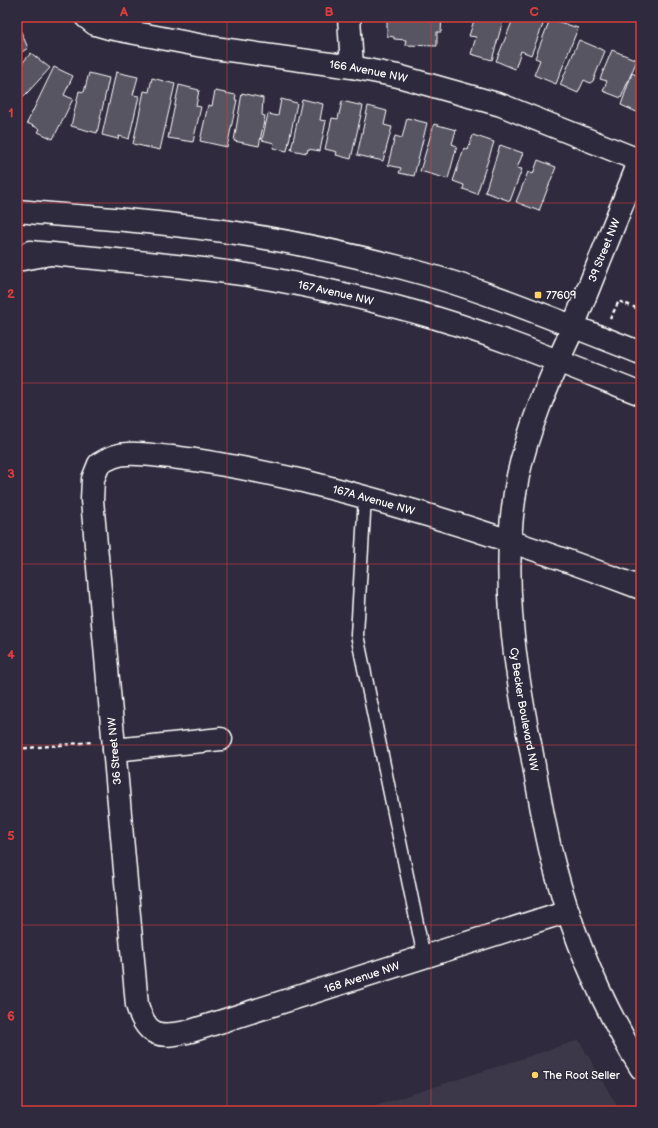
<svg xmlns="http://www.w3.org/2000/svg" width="658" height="1128" viewBox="0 0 658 1128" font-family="'Balsamiq Sans',sans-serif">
  <rect width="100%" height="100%" fill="#2f2a3d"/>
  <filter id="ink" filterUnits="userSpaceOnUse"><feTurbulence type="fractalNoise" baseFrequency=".025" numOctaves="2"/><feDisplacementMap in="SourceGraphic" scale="8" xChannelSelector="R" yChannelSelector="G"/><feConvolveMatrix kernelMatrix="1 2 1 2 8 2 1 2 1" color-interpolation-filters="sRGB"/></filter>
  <g filter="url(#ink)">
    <!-- built -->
    <path fill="#3c3749" d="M 579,1040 L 620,1111 L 360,1111 Z"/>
    <!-- building -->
    <g fill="#595564" stroke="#fff">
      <path d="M 17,17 L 21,17 L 22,22 L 17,23 Z"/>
      <path d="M 387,17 L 433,20 L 434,18 L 442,18 L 441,32 L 437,32 L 437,46 L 405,45 L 406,40 L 394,39 L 394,37 L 387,36 Z"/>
      <path d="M 475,17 L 504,17 L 492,60 L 471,54 L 476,37 L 469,36 Z"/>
      <path d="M 514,17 L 546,17 L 531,55 L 521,51 L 515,69 L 496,61 Z"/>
      <path d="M 550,19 L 578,28 L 556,84 L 534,75 L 540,60 L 535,58 Z"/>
      <path d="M 19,27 L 28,48 L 17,55 L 17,28 Z"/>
      <path d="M 579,40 L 605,51 L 593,81 L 590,83 L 584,80 L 578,93 L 560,85 Z"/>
      <path d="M 612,50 L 637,60 L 621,98 L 603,91 L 607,81 L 600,79 Z"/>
      <path d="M 31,53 L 50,68 L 17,104 L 17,67 L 18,68 Z"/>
      <path d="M 54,67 L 73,76 L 64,95 L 73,99 L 53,139 L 38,132 L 40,129 L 27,123 Z"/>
      <path d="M 641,68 L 641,114 L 621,105 L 632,73 L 638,76 Z"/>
      <path d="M 116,72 L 138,77 L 133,95 L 139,96 L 129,139 L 119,136 L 118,139 L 102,135 Z"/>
      <path d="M 89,73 L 109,78 L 97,133 L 71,126 L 79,91 L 84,92 Z"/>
      <path d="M 152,78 L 175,84 L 160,150 L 133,144 L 144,91 L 149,92 Z"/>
      <path d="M 179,85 L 199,90 L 196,106 L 201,107 L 193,142 L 168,138 Z"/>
      <path d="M 215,91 L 236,95 L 235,100 L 237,100 L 227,147 L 200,141 L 208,105 L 212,106 Z"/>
      <path d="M 242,93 L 263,98 L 262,115 L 265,116 L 259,146 L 234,141 Z"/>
      <path d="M 281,99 L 297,103 L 287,151 L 273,148 L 274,143 L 262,140 L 268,114 L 278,116 Z"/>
      <path d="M 302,99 L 323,104 L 320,120 L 326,121 L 320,151 L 308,149 L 307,153 L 291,150 Z"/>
      <path d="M 342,101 L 363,106 L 351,159 L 336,155 L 337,152 L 325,149 L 332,118 L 338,119 Z"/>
      <path d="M 368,106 L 387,111 L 384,125 L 392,127 L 383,161 L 357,155 Z"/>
      <path d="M 407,118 L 427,123 L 414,176 L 399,173 L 401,168 L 388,165 L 395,136 L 402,138 Z"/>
      <path d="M 434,124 L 456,130 L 452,144 L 457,146 L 448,179 L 420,171 Z"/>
      <path d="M 473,135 L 494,142 L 477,194 L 463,189 L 464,185 L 453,181 L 464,148 L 468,150 Z"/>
      <path d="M 500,145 L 523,153 L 517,168 L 522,169 L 510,201 L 485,192 Z"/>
      <path d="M 538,160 L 556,167 L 539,211 L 516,202 L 528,172 L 533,174 Z"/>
    </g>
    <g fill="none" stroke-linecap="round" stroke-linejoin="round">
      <!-- lane casing -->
      <g stroke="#fff" stroke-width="15">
        <path id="lane" d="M 365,496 L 357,635 L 424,957"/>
      </g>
      <!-- street casing -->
      <g stroke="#fff" stroke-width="25">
        <g id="street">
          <path id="s1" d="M 86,17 L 95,24 L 109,28 L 214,48 L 352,67 L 398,76 L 501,105 L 641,161"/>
          <path d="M 349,17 L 352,67"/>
          <path id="s2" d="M 568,339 L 640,160"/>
          <path d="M 114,750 L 221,739"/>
          <path id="s3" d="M 568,911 L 191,1031 C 160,1038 147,1038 137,1005 L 92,500 L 93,479 L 99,464 C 107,459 116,454 127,454 C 142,453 157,456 172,457 C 216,462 259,471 303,481 C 417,509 531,546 641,588"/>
        </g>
      </g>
      <!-- secondary casing -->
      <g stroke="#fff" stroke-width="25">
        <g id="secondary">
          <path d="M 17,211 C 70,216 122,219 175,225 C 252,233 329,249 403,268 C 484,289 563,323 641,353"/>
          <path id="s4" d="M 30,252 C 103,259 176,264 248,275 C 303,284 360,297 415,312 C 492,333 567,365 641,394"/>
          <path id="s5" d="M 568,339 C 548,383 528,429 518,476 C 500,566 513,660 531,749 C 538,788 544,827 554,865 C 573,937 602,1005 641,1068"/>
        </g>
      </g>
      <!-- primary casing -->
      <g stroke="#fff" stroke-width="25">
        <path id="primary" d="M 17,260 L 50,254"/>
      </g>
      <!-- path -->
      <g stroke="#fff" stroke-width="2.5" stroke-dasharray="4 3" stroke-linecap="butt">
        <path d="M 610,319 L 619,301 L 641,310"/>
        <path d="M 17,749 L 93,742"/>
      </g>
      <!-- lane -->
      <use href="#lane" stroke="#2f2a3d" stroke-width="12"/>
      <!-- street -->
      <use href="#street" stroke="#2f2a3d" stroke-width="22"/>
      <!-- secondary -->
      <use href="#secondary" stroke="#2f2a3d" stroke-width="22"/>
      <!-- primary -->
      <use href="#primary" stroke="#2f2a3d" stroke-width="22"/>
    </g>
  </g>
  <!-- grid -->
  <path fill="none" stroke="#da3e3e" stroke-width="1" stroke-opacity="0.55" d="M 227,17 L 227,1111M 431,17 L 431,1111M 17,203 L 641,203M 17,383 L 641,383M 17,564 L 641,564M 17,745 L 641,745M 17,925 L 641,925"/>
  <!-- markers -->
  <g fill="#ffd166" stroke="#2f2a3d" stroke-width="1.5">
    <rect x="534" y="291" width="8" height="8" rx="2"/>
    <circle cx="535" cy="1075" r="4"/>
  </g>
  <g text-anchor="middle" stroke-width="3" stroke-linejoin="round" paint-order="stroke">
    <!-- street labels -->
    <g font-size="11" fill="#fff" stroke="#2f2a3d">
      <text dy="4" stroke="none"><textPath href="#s1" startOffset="289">166 Avenue NW</textPath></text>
      <text dy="4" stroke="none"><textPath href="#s2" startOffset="96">39 Street NW</textPath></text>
      <text dy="4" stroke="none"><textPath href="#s4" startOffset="309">167 Avenue NW</textPath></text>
      <text dy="4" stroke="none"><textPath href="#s3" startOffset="1292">167A Avenue NW</textPath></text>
      <text dy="4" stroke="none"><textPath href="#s5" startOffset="381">Cy Becker Boulevard NW</textPath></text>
      <text transform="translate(114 751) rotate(-95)" y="4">36 Street NW</text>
      <text transform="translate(362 977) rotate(-18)" y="4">168 Avenue NW</text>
    </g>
    <!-- poi labels -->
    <g font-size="11" fill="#fff" stroke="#2f2a3d" text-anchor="start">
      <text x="546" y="299">77609</text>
      <text x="543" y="1079">The Root Seller</text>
    </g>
  </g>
  <!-- margin -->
  <rect width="658" height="1128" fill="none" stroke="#2f2a3d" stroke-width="44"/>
  <rect x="22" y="22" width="614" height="1084" fill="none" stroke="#da3e3e" stroke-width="1.5"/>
  <g font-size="13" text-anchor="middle" font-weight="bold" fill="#da3e3e">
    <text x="124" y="16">A</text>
    <text x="329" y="16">B</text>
    <text x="534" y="16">C</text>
    <text x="11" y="117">1</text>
    <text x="11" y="298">2</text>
    <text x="11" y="478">3</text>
    <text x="11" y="659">4</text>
    <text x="11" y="840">5</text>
    <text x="11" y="1020">6</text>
  </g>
</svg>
